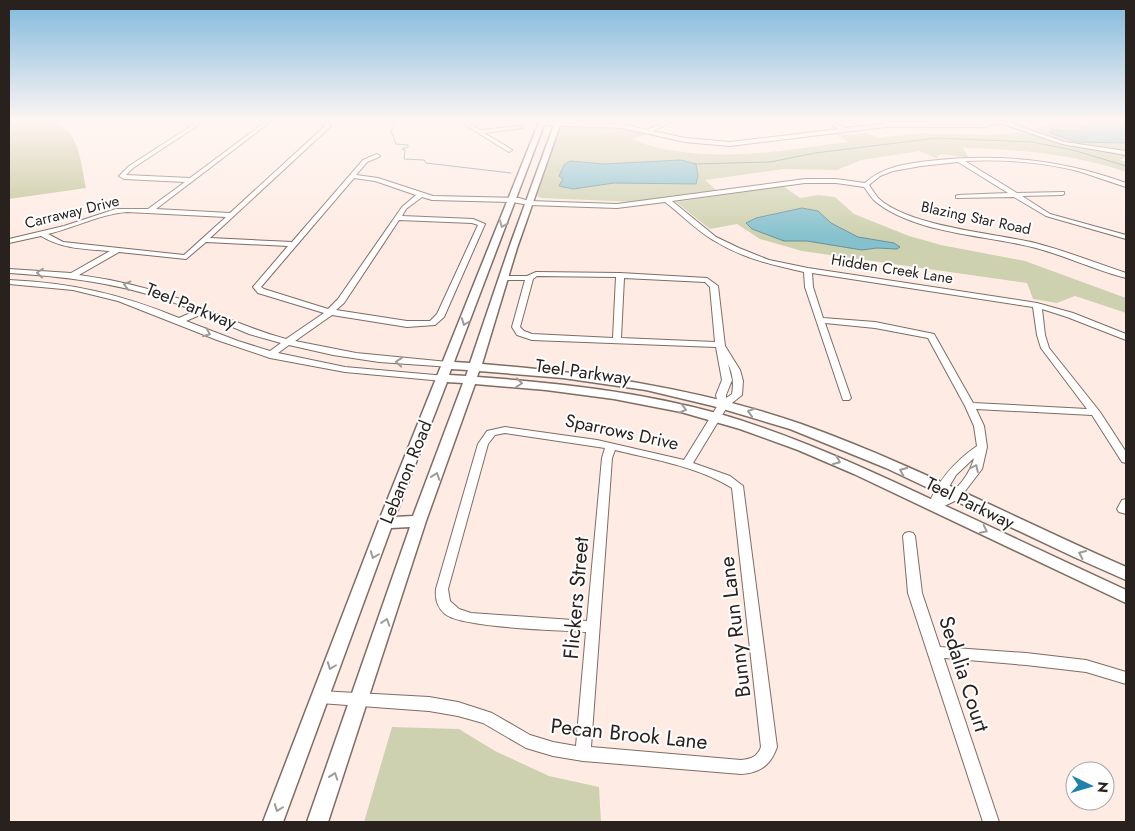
<svg xmlns="http://www.w3.org/2000/svg" width="1135" height="831" viewBox="0 0 1135 831" font-family="Jost,sans-serif">
  <rect width="100%" height="100%" fill="#feece4"/>
  <!-- green -->
  <g fill="#cdd1af">
    <path d="M 1054,122 L 1126,122 L 1126,150 L 1065,141 L 1036,130 Z"/>
    <path d="M 562,127 L 628,129 L 651,133 L 633,139 C 646,146 662,149 677,151 C 732,160 786,150 841,143 L 848,142 L 838,135 L 867,133 L 879,138 L 922,133 L 990,135 L 1024,132 L 1064,145 L 1126,155 L 1126,158 L 1119,160 L 1126,162 L 1126,172 C 1074,154 1018,149 963,148 L 969,158 L 941,154 L 937,156 L 937,159 L 920,151 L 861,160 L 837,170 L 784,169 L 705,180 L 717,191 L 637,202 L 541,198 L 537,196 L 559,128 Z"/>
    <path d="M 783,186 L 800,198 L 818,195 L 835,197 L 854,214 L 909,236 L 941,245 L 1025,261 L 1126,298 L 1126,313 L 1075,296 L 1057,303 L 1033,299 L 1027,283 L 802,251 L 760,239 L 737,224 L 710,229 L 676,202 Z"/>
    <path d="M 392,727 L 459,729 L 495,751 L 549,776 L 599,787 L 601,822 L 364,822 Z"/>
  </g>
  <!-- forest -->
  <path fill="#bdc192" d="M 9,122 C 20,122 47,119 56,123 C 80,133 81,165 86,188 L 9,199 Z"/>
  <!-- water -->
  <g fill="#85c1cd" stroke="#699198">
    <path d="M 1126,122 L 1126,141 L 1124,143 L 1076,142 L 1050,133 L 1050,131 L 1052,130 L 1073,131 L 1079,130 L 1092,123 Z"/>
    <path d="M 681,160 L 696,164 L 698,176 L 696,184 L 614,183 L 573,189 L 559,186 L 563,179 L 559,176 L 564,165 L 570,161 L 604,164 Z"/>
    <path d="M 802,208 L 818,211 L 831,223 L 858,237 L 894,243 L 900,247 L 897,249 L 877,248 L 862,250 L 807,241 L 784,241 L 752,229 L 746,223 L 756,218 Z"/>
  </g>
  <g fill="none" stroke-linecap="round" stroke-linejoin="round">
    <!-- stream -->
    <g stroke="#699198" stroke-width="1">
      <path d="M 397,122 L 391,131 L 396,144 L 408,145 L 408,147 L 402,149 L 405,150 L 404,159 L 424,160 L 426,163 L 511,173"/>
      <path d="M 694,164 L 770,162 L 815,153 L 937,138 L 1032,142 L 1073,150 L 1126,166"/>
    </g>
    <!-- minor casing -->
    <g stroke="#7f6c63" stroke-width="2">
      <g id="minor">
        <path d="M 197,122 L 203,122 L 133,168 L 126,175 L 190,178 L 265,122 L 270,122 L 156,209 L 230,213 L 325,126 L 318,122 L 324,122 L 331,126 L 210,238 L 292,242 L 363,160 L 377,154 L 380,156 L 379,157 L 367,162 L 356,175 L 378,178 L 433,196 L 519,198 L 529,201 L 617,204 L 805,179 L 836,179 L 865,183 C 882,167 905,164 928,161 C 996,153 1061,159 1126,183 L 1126,187 C 1110,182 1094,176 1078,171 C 1042,162 1002,159 965,161 L 1017,193 L 1064,192 L 1064,194 L 1062,195 L 1022,196 L 1050,214 L 1126,235 L 1126,239 L 1046,216 L 1014,197 L 956,198 L 956,196 L 958,195 L 1008,193 L 958,162 L 921,166 L 893,171 L 880,176 L 869,185 C 872,189 875,194 878,198 C 909,227 994,233 1035,243 C 1066,251 1096,263 1126,273 L 1126,278 C 1095,270 1066,256 1036,248 C 987,235 916,234 876,202 C 871,198 868,192 864,187 L 836,183 L 805,183 L 672,201 L 716,237 L 739,248 L 769,260 L 808,268 L 1037,303 L 1073,313 L 1126,334 L 1126,340 L 1067,317 L 1042,309 L 1045,335 L 1049,348 L 1100,412 L 1126,452 L 1126,463 L 1122,462 L 1092,415 L 976,409 L 984,426 L 987,447 L 982,469 L 959,499 L 938,509 L 930,509 L 928,506 C 938,480 954,462 977,446 L 974,426 L 965,406 L 928,338 L 875,328 L 825,323 L 851,398 L 849,400 L 843,400 L 805,287 L 804,272 C 772,265 742,258 713,240 C 696,230 681,214 665,202 L 617,208 L 529,205 L 512,202 L 432,200 L 422,197 L 406,209 L 402,216 L 473,219 L 485,224 L 444,317 L 435,325 L 407,327 L 332,315 L 295,341 L 356,353 L 448,362 L 451,363 L 453,365 L 451,367 L 379,362 L 333,355 L 289,345 L 278,353 L 345,367 L 446,376 L 448,378 L 446,380 L 443,381 L 345,372 L 270,358 L 217,340 L 118,301 L 73,290 L 9,284 L 9,280 C 72,283 121,294 179,318 L 195,311 C 135,285 73,277 9,273 L 9,269 L 71,273 L 110,251 C 85,249 62,249 41,236 L 9,243 L 9,239 L 64,226 L 116,209 L 148,209 L 185,182 L 124,179 L 119,176 L 129,166 ZM 354,178 L 375,181 L 416,195 L 402,207 L 338,299 L 328,309 L 264,289 L 261,287 ZM 127,212 L 226,217 L 184,255 L 63,242 L 48,234 C 74,228 100,214 127,212 ZM 399,220 L 472,223 L 478,225 L 437,314 L 430,321 L 407,321 L 336,310 L 344,303 ZM 206,242 L 288,246 L 253,287 L 258,293 L 324,313 L 286,339 C 249,329 218,314 183,300 C 150,288 115,280 79,275 L 119,252 L 186,259 ZM 812,273 L 1033,307 L 1037,335 L 1041,348 L 1087,409 L 973,403 L 934,334 L 875,322 L 823,318 L 813,287 ZM 202,314 L 249,334 L 281,343 L 270,351 L 238,341 L 186,321 ZM 974,458 C 970,474 957,491 943,497 L 956,475 Z"/>
        <path d="M 460,122 L 466,122 L 480,130 L 520,126 L 523,128 L 484,133 L 511,149 L 512,150 L 509,152 Z"/>
        <path d="M 542,122 L 622,124 L 647,130 L 664,122 L 671,122 L 653,131 L 685,138 L 730,142 L 839,129 L 826,122 L 832,122 L 846,128 L 886,123 L 1007,122 L 1065,142 L 1126,151 L 1126,155 L 1062,144 L 1000,123 L 984,127 L 886,127 L 730,146 L 685,142 L 622,128 L 540,125 Z"/>
        <path d="M 536,272 L 620,273 L 707,278 L 718,286 L 725,346 L 740,370 L 743,381 L 742,395 L 727,407 L 693,463 L 730,476 L 743,486 L 777,747 C 771,765 760,773 741,774 L 583,761 L 553,756 L 526,748 L 483,723 L 458,716 L 429,711 L 320,703 L 315,702 L 313,697 L 315,692 L 320,691 L 429,697 L 458,702 L 492,713 L 530,735 L 553,742 L 576,746 L 586,632 C 559,630 462,628 445,614 C 437,607 435,598 436,589 L 478,444 L 487,431 L 505,427 L 597,440 L 684,460 L 718,405 L 716,395 L 722,380 L 716,347 L 532,340 L 517,335 L 512,327 L 525,280 L 504,280 L 500,278 L 504,276 L 527,276 ZM 537,276 L 616,277 L 613,338 L 532,334 L 524,331 L 520,327 L 533,279 ZM 624,278 L 705,282 L 710,287 L 715,342 L 621,338 ZM 728,364 C 733,374 734,383 732,394 L 726,398 L 726,395 L 732,380 ZM 505,433 L 605,448 L 602,458 L 587,621 L 471,613 L 459,609 L 450,601 L 448,589 L 488,444 L 495,435 ZM 615,450 C 654,460 697,466 732,488 L 761,747 C 757,757 751,759 741,760 L 591,747 L 612,458 Z"/>
        <path d="M 1126,499 L 1126,514 L 1119,512 L 1117,509 L 1122,500 Z"/>
        <path d="M 909,532 L 913,533 L 915,536 L 922,593 L 940,647 L 1026,653 L 1086,660 L 1126,672 L 1126,684 L 1086,672 L 1026,665 L 944,658 L 999,822 L 983,822 L 908,593 L 903,536 L 905,533 Z"/>
      </g>
    </g>
    <!-- major casing -->
    <g stroke="#7f6c63" stroke-width="3">
      <path id="major" d="M 539,122 L 545,122 L 454,362 L 470,363 L 509,248 L 555,122 L 561,122 L 517,248 L 482,364 C 591,373 697,388 801,424 C 913,464 1018,520 1126,567 L 1126,580 L 1074,557 L 886,468 L 790,429 L 713,406 L 646,390 L 563,378 L 479,371 L 477,377 C 559,383 641,392 720,414 C 795,436 867,469 937,502 C 1000,531 1063,561 1126,590 L 1126,603 L 854,474 L 798,450 L 740,429 L 681,412 L 614,399 L 546,390 L 475,384 L 426,521 L 328,822 L 307,822 L 410,527 L 391,528 L 283,822 L 263,822 L 378,523 ZM 451,369 L 468,370 L 466,376 L 449,375 ZM 447,382 L 463,383 L 413,516 L 395,517 Z"/>
    </g>
    <!-- minor -->
    <use href="#minor" fill="#fff" fill-rule="evenodd"/>
    <!-- major -->
    <use href="#major" fill="#fff" fill-rule="evenodd"/>
  </g>
  <!-- one-way arrows -->
  <defs><path id="oneway-chevron" d="M-2-3.5L2.5 0L-2 3.5" fill="none" stroke-width="1.6" stroke-linecap="round" stroke-linejoin="round" transform="scale(1.25)"/></defs>
  <g stroke="#9e9b99">
    <use href="#oneway-chevron" transform="translate(503 224) rotate(112)"/>
    <use href="#oneway-chevron" transform="translate(40 273) rotate(-176)"/>
    <use href="#oneway-chevron" transform="translate(127 285) rotate(-165)"/>
    <use href="#oneway-chevron" transform="translate(465 322) rotate(111)"/>
    <use href="#oneway-chevron" transform="translate(207 333) rotate(22)"/>
    <use href="#oneway-chevron" transform="translate(399 362) rotate(-176)"/>
    <use href="#oneway-chevron" transform="translate(519 383) rotate(5)"/>
    <use href="#oneway-chevron" transform="translate(683 409) rotate(14)"/>
    <use href="#oneway-chevron" transform="translate(751 412) rotate(-163)"/>
    <use href="#oneway-chevron" transform="translate(837 461) rotate(23)"/>
    <use href="#oneway-chevron" transform="translate(975 468) rotate(-64)"/>
    <use href="#oneway-chevron" transform="translate(903 471) rotate(-155)"/>
    <use href="#oneway-chevron" transform="translate(436 476) rotate(-70)"/>
    <use href="#oneway-chevron" transform="translate(984 530) rotate(26)"/>
    <use href="#oneway-chevron" transform="translate(1082 554) rotate(-155)"/>
    <use href="#oneway-chevron" transform="translate(374 555) rotate(111)"/>
    <use href="#oneway-chevron" transform="translate(386 622) rotate(-72)"/>
    <use href="#oneway-chevron" transform="translate(331 666) rotate(111)"/>
    <use href="#oneway-chevron" transform="translate(334 776) rotate(-71)"/>
    <use href="#oneway-chevron" transform="translate(278 808) rotate(111)"/>
  </g>
  <!-- sky -->
  <linearGradient id="sky" x2="0" y2="1"><stop stop-color="#80b9dd"/><stop offset="0.51" stop-color="#fff6f3"/><stop offset="1" stop-color="#fff6f3" stop-opacity="0"/></linearGradient>
  <rect width="1135" height="238" fill="url(#sky)"/>
  <g text-anchor="middle" stroke-width="4" stroke-linejoin="round" paint-order="stroke">
    <!-- far-street labels -->
    <g font-size="15" fill="#28211d" stroke="#fefefe">
      <text transform="translate(72 212) rotate(-14)" y="5">Carraway Drive</text>
      <text transform="translate(976 218) rotate(12)" y="5">Blazing Star Road</text>
      <text transform="translate(892 269) rotate(9)" y="5">Hidden Creek Lane</text>
    </g>
    <!-- street labels -->
    <g font-size="18" fill="#28211d" stroke="#fefefe">
      <text transform="translate(191 306) rotate(22)" y="6">Teel Parkway</text>
      <text transform="translate(583 372) rotate(8)" y="6">Teel Parkway</text>
      <text transform="translate(622 432) rotate(12)" y="6">Sparrows Drive</text>
      <text transform="translate(406 472) rotate(-68)" y="6">Lebanon Road</text>
      <text transform="translate(970 503) rotate(26)" y="6">Teel Parkway</text>
    </g>
    <!-- near-street labels -->
    <g font-size="21" fill="#28211d" stroke="#fefefe">
      <text transform="translate(576 598) rotate(-85)" y="7">Flickers Street</text>
      <text transform="translate(735 627) rotate(-97)" y="7">Bunny Run Lane</text>
      <text transform="translate(964 674) rotate(72)" y="7">Sedalia Court</text>
      <text transform="translate(629 734) rotate(6)" y="7">Pecan Brook Lane</text>
    </g>
  </g>
  <!-- border -->
  <rect width="1135" height="831" fill="none" stroke="#28211d" stroke-width="20"/>
  <!-- north arrow -->
  <g transform="translate(1090 786) rotate(95)"><circle r="24" fill="#fefefe" stroke="#a8a6a4"/>
  <path d="M0-4L9 19L0 12L-9 19Z" fill="#2181ad"/>
  <text y="-8" font-size="14" font-weight="bold" text-anchor="middle" fill="#28211d">N</text>
  </g>
</svg>
